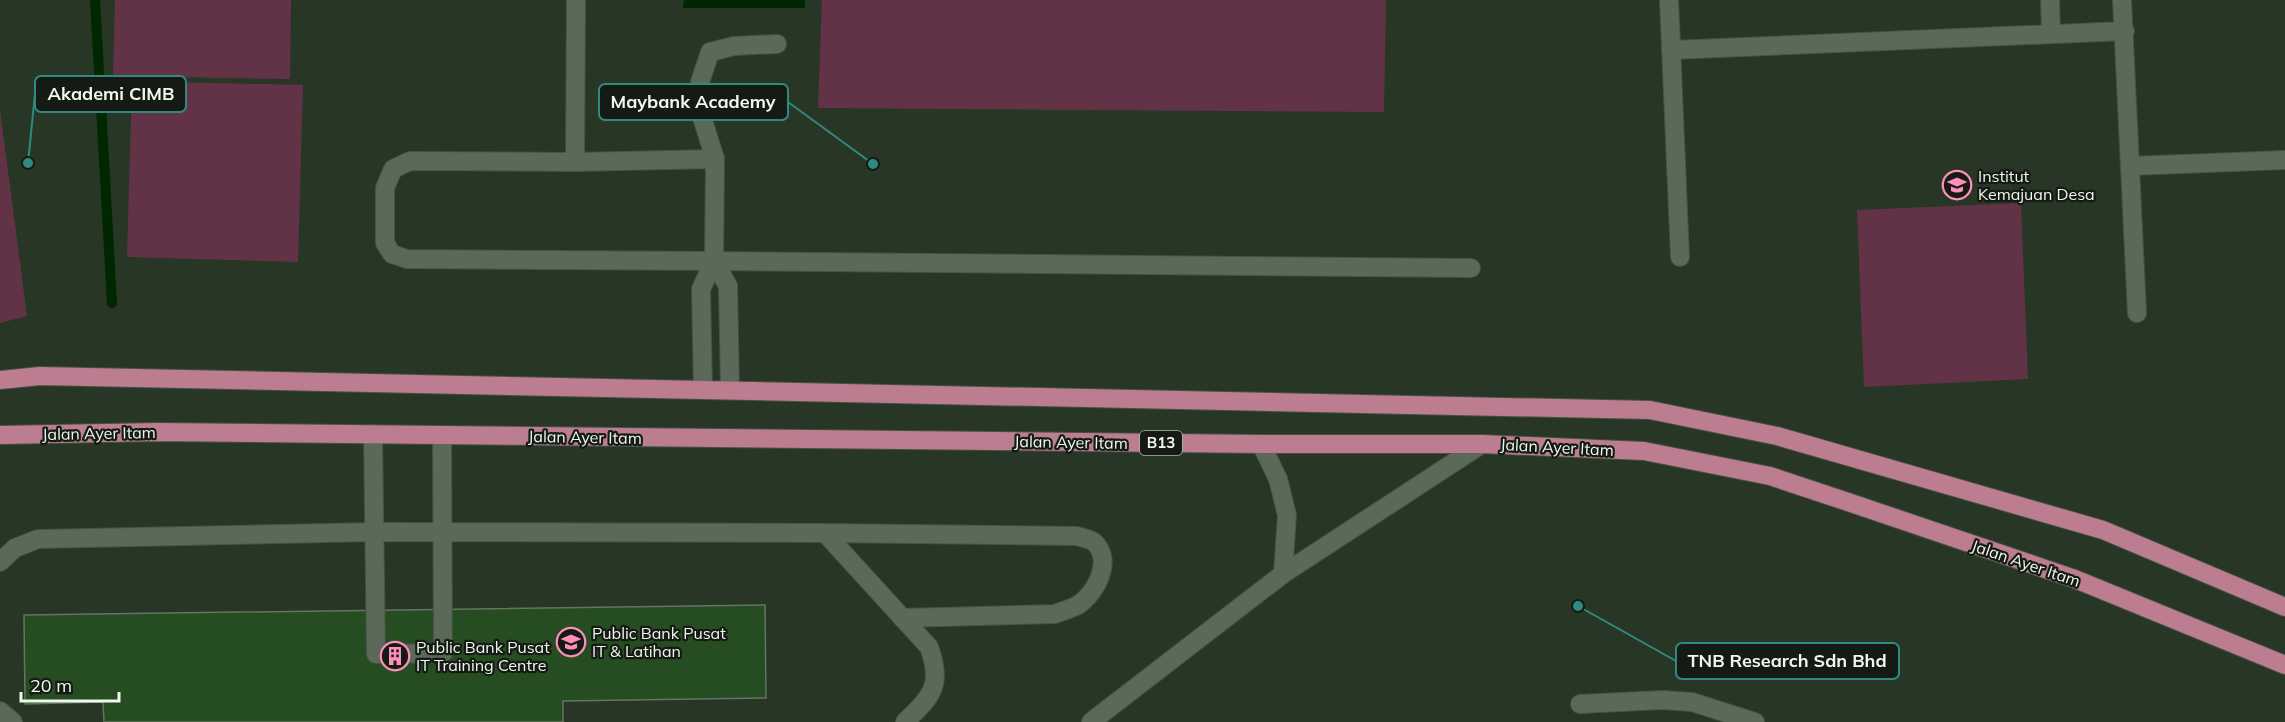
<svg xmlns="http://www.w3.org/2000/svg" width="2285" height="722" viewBox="0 0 2285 722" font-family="Mulish,sans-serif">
  <rect width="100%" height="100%" fill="#283626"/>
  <!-- green -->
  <g fill="#623346">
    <path d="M 115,0 L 291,0 L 290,79 L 113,76 Z"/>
    <path d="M 822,0 L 1386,0 L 1384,112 L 818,108 Z"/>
    <path d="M 132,81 L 303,85 L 298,262 L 127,257 Z"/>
    <path d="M 0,110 L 27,316 L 0,323 Z"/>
    <path d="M 2021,203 L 2028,379 L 1864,387 L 1857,210 Z"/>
  </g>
  <!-- water -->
  <path fill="#002700" d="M 684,0 L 805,0 L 805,8 L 683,8 Z"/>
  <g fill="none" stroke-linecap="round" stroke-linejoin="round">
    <!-- stream -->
    <path stroke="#002700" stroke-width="10" d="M 95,0 L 112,303"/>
  </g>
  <!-- building -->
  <path fill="#264d21" stroke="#657462" stroke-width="1.5" d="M 765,605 L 766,698 L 563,701 L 563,722 L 104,722 L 103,702 L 25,704 L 24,615 Z"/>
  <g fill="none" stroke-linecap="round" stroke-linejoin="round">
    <!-- minor casing -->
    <g stroke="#465244" stroke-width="20">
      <g id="minor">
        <path d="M 1669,0 L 1680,257"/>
        <path d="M 2050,0 L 2051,33"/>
        <path d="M 2122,0 L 2137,313"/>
        <path d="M 1671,50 L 2125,31"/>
        <path d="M 715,159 L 701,114 L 700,82 L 710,52 L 734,46 L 777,44"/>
        <path d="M 575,162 L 576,0"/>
        <path d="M 2130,166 L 2285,160"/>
        <path d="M 714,261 L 407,259 L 392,254 L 385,243 L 385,188 L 393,169 L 410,161 L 575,162 L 715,159 L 714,261 L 1471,268"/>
        <path d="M 714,261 L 728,286 L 730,390"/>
        <path d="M 703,390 L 701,289 L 714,261"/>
        <path d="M 373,434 L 376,654 L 443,653 L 442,435"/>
        <path d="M 1261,444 L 1278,479 L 1287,515 L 1283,574"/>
        <path d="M 825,533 L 929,647 C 943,685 932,696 905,722"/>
        <path d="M 0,562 L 15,548 L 38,539 L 374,532 L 825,533 L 1077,536 C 1083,538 1091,539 1095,543 C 1113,561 1096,593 1078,605 C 1071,609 1062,611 1055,614 L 902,618"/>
        <path d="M 1580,704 L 1662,700 L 1692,702 L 1755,722"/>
        <path d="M 0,711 L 13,722"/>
        <path d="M 1091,722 L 1283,574 L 1482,444"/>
      </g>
    </g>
    <!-- major casing -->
    <g stroke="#465244" stroke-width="20">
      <g id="major">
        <path d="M 0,380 L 40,376 L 1650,410 L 1777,436 L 2103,530 L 2285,607"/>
        <path d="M 0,435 L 158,432 L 1261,444 L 1482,444 L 1644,451 L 1770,476 L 1848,502 L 2075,579 L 2285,665"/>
      </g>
    </g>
    <!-- minor -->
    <use href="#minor" stroke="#5b6a58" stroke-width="18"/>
    <!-- major -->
    <use href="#major" stroke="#bc7d90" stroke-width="18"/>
  </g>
  <!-- icons -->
  <defs>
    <g id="university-ring" transform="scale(1.5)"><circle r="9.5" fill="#151b14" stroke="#ff8eba" stroke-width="1.5"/><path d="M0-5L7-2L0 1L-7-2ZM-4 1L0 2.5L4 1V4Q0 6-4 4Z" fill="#ff8eba"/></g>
    <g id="building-ring" transform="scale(1.5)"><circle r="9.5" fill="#151b14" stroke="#ff8eba" stroke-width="1.5"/><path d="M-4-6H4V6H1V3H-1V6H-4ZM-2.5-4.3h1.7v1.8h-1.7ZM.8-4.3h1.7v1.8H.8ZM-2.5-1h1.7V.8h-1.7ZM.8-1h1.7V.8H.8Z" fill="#ff8eba"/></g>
  </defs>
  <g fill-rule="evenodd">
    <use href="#university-ring" x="1957" y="185"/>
    <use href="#university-ring" x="571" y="642"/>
    <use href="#building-ring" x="395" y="656"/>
  </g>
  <g text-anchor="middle" stroke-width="4.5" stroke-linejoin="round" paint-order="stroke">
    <!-- shield labels -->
    <rect fill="#151b14" stroke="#aeb6ac" stroke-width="1.5" x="1140" y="431" width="42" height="24" rx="4.5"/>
    <g font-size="15" font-weight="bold" fill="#eff8ed">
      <text x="1161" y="448">B13</text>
    </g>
    <!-- poi labels -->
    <g font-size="16" fill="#eff8ed" stroke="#151b14" text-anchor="start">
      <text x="1978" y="182">Institut<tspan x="1978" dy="18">Kemajuan Desa</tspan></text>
      <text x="592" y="639">Public Bank Pusat<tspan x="592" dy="18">IT &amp; Latihan</tspan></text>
      <text x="416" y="653">Public Bank Pusat<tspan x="416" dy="18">IT Training Centre</tspan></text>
    </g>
    <!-- street labels -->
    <g font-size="16" fill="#eff8ed" stroke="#151b14">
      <text transform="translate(99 433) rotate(-1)" y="6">Jalan Ayer Itam</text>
      <text transform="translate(585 437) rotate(1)" y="6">Jalan Ayer Itam</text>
      <text transform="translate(1071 442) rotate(1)" y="6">Jalan Ayer Itam</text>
      <text transform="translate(1557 447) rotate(3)" y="6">Jalan Ayer Itam</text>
      <text transform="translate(2026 563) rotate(19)" y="6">Jalan Ayer Itam</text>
    </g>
  </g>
  <!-- callouts -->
  <path fill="none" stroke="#318a81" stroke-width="2" d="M28 163L35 94M873 164L788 102M1578 606L1676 661"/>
  <g fill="#318a81" stroke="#151b14" stroke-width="2">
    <circle cx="28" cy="163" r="6"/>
    <circle cx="873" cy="164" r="6"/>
    <circle cx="1578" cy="606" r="6"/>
  </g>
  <g fill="#151b14" stroke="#318a81" stroke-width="2">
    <rect x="35" y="76" width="151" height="36" rx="6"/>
    <rect x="599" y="84" width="189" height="36" rx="6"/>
    <rect x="1676" y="643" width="223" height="36" rx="6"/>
  </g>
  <g font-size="18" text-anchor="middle" font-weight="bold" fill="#eff8ed">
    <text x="111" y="100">Akademi CIMB</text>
    <text x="693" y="108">Maybank Academy</text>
    <text x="1787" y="667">TNB Research Sdn Bhd</text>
  </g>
  <!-- scale -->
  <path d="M21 692v9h98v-9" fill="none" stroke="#eff8ed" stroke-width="3"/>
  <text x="30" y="692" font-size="18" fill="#eff8ed" stroke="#151b14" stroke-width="4.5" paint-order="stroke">20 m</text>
</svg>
